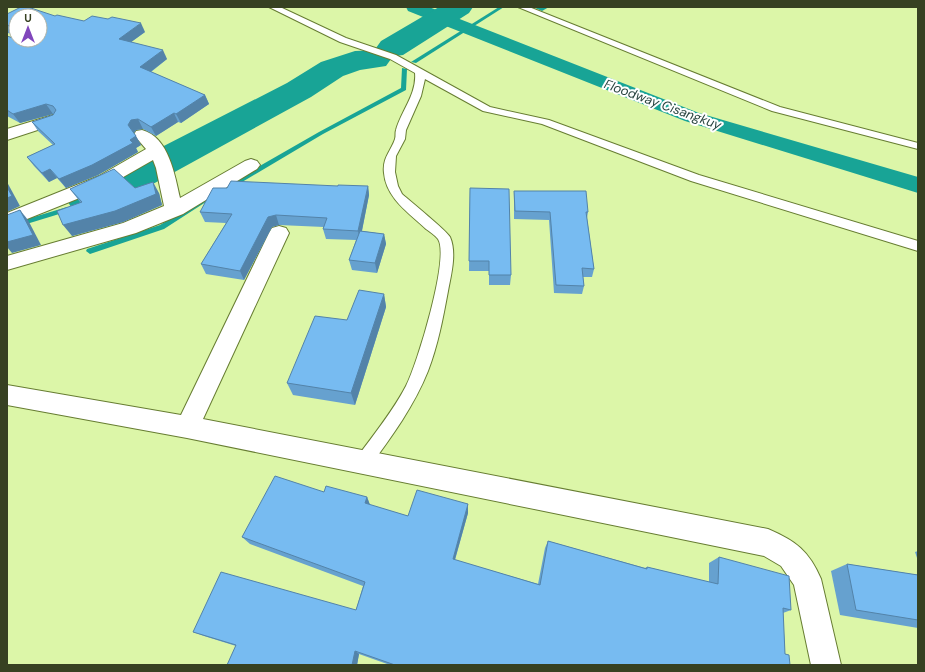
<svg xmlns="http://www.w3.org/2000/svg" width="925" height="672" viewBox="0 0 925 672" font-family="'DM Sans',sans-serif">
  <rect width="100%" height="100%" fill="#dcf6a8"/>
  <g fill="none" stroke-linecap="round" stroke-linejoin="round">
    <!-- stream -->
    <g fill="#18a496" fill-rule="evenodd">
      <path d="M 499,7 L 504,7 L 416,63 L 411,62 Z"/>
      <path d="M 533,7 L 542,8 L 549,7 L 542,11 Z"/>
      <path d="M 402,68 L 407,69 L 406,90 L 323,134 L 232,188 L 228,188 L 228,184 L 319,132 L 401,88 Z"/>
      <path d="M 207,196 L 211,196 L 212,198 L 164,229 L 90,254 L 86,251 L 87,249 L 160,225 Z"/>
      <path d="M 67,207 L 69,207 L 69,211 L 7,230 L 7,225 Z"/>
    </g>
    <!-- canal -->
    <path fill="#18a496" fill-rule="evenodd" d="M 406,7 L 429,7 L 699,113 L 918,177 L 918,193 L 685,121 L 408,11 Z"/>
    <!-- river -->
    <path fill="#18a496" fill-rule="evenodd" d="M 439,7 L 473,7 L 469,13 L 403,55 L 389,57 L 391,59 L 386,66 L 360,70 L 343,76 L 311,97 L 102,212 L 88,216 L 74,212 L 68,202 L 74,192 L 287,83 L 321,62 L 355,51 L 378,50 L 376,48 L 381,41 Z"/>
    <!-- lane casing -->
    <g stroke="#677d32" stroke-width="2">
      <g id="lane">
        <path d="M 269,7 L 280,7 L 346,38 L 396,55 L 490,107 L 549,120 L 699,175 L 918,241 L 918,251 L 691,181 L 542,124 L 483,111 L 425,79 L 421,96 L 406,130 L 405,139 L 396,156 L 395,172 L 398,186 L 402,194 C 411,202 446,230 450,237 C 457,253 451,275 448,291 C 443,318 438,345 428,371 C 414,406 392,436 370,466 L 364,469 L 358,466 L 356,461 L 358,456 C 375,433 393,411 406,386 C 417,365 450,257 438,239 C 435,235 430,232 426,229 C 409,213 386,198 384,173 C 382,158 391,151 395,139 C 396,136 395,133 396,130 C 401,111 417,94 415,73 L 390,59 L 340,42 Z"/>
        <path d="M 518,7 L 529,7 L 780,107 L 918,143 L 918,149 L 772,111 Z"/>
      </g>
    </g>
    <!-- street casing -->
    <g stroke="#677d32" stroke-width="2">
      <g id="street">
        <path d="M 53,115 L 59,117 L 61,120 L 59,123 L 7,140 L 7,129 Z"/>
        <path d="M 142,130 C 169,137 175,176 180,198 L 245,161 L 251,159 L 257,161 L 260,165 L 257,169 L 183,214 L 136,233 L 7,270 L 7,256 L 123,223 L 164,206 L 156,168 L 153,160 L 111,184 L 87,195 L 7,227 L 7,213 L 99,176 L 146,149 L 134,135 L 136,131 Z"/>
        <path d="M 279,226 L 286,228 L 289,233 L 203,419 L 768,529 C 796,541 809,551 821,579 L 841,665 L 811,665 L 794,585 L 781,566 L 764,556 L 187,438 L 7,405 L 7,385 L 181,415 L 269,233 L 272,228 Z"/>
      </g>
    </g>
    <!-- lane -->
    <use href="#lane" fill="#fff" fill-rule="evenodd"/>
    <!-- street -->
    <use href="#street" fill="#fff" fill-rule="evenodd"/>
  </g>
  <!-- wall -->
  <g fill="#66a1cf">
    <path d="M 7,14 L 55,16 L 145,32 L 131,42 L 167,59 L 151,72 L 205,95 L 209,104 L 181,123 L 178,122 L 156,136 L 143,129 L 136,130 L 134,133 L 141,145 L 136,148 L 138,152 L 98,175 L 66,188 L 57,178 L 49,182 L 34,166 L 27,157 L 53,145 L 38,131 L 32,122 L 53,115 L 54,114 L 53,114 L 20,123 L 7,116 L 7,36 L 16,40 L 40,40 L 16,16 L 16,36 L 15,34 L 7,33 Z"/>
    <path d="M 368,186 L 369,195 L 362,231 L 384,234 L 386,244 L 377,273 L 352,270 L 349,260 L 356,240 L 326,239 L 323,229 L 324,227 L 279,225 L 272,227 L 244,280 L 206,274 L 201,264 L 226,223 L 205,222 L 200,212 L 227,188 Z"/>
    <path d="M 135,188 L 159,193 L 162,205 L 123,222 L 72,236 L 80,202 L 70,189 Z"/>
    <path d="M 470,188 L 511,275 L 510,285 L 489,285 L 489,271 L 469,271 Z"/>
    <path d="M 514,191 L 588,212 L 587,218 L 594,269 L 592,277 L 583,277 L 584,286 L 582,294 L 554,293 L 549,220 L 514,219 Z"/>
    <path d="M 384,294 L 386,307 L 355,405 L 293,395 L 287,383 L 347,320 Z"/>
    <path d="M 324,492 L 367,497 L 370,505 L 408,516 L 468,504 L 468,513 L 455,560 L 538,584 L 545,548 L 548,541 L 645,568 L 647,567 L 709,582 L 709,563 L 719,557 L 791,610 L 783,613 L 785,654 L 790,665 L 390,665 L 359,654 L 357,665 L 227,665 L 236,646 L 204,636 L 193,632 L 356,610 L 363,586 L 250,544 L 242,537 Z"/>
    <path d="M 918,551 L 918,561 L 915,552 Z"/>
    <path d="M 847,564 L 918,575 L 918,628 L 840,615 L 831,571 Z"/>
  </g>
  <!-- shaded-wall -->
  <g fill="#5383a9">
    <path d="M 141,23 L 145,32 L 123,48 L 119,39 Z"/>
    <path d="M 163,50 L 167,59 L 145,76 L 140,67 Z"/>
    <path d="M 205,95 L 209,104 L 181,123 L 176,114 Z"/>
    <path d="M 46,104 L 53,114 L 20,123 L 13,114 Z"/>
    <path d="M 174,113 L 178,122 L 156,136 L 151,127 Z"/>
    <path d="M 138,119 L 143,129 L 136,130 L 133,134 L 128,125 L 131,120 Z"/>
    <path d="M 136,136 L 141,145 L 136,148 L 138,152 L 98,175 L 66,188 L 59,179 Z"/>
    <path d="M 50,169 L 57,178 L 49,182 L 42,173 Z"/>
    <path d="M 7,182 L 20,206 L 7,212 Z"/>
    <path d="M 153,182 L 159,193 L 162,205 L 123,222 L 72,236 L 63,225 Z"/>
    <path d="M 368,186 L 369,195 L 360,240 L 358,231 Z"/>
    <path d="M 20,210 L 28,220 L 41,245 L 12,253 L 7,247 L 7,242 Z"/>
    <path d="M 276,215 L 279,225 L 272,227 L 244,280 L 240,271 L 268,217 Z"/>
    <path d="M 384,234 L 386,244 L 377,273 L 375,263 Z"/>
    <path d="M 384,294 L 386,307 L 355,405 L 351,393 Z"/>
    <path d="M 367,497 L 370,505 L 365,503 Z"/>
    <path d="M 468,504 L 468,513 L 453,566 L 453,559 Z"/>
    <path d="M 355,651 L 359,654 L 357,665 L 352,665 Z"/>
  </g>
  <!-- building -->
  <g fill="#77bbf1" stroke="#5383a9">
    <path d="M 21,7 L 28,7 L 55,16 L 57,15 L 84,21 L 92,16 L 108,19 L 112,17 L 141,23 L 119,39 L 163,50 L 140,67 L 205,95 L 176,114 L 174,113 L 151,127 L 138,119 L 131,120 L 128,125 L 136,136 L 130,140 L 133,143 L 92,165 L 59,179 L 50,169 L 42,173 L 27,157 L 55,144 L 32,122 L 53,115 L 56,110 L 53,106 L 46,104 L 13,114 L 7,110 L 7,36 L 16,39 L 16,40 L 40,40 L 40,16 L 16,16 L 16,30 L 12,29 L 11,26 L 7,25 L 7,14 Z"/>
    <path d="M 114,169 L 135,188 L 153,182 L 156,194 L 115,211 L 63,225 L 57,211 L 82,202 L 70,189 Z"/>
    <path d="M 231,181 L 338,186 L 338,185 L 368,186 L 358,231 L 323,229 L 327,218 L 276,215 L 268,217 L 240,271 L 201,264 L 232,214 L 200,212 L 213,188 L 227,188 Z"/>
    <path d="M 7,187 L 12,196 L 7,198 Z"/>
    <path d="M 470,188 L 509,189 L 511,275 L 489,275 L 489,261 L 469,261 Z"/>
    <path d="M 514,191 L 586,191 L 588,212 L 586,212 L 594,269 L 582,268 L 584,286 L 556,285 L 550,212 L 515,211 Z"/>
    <path d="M 20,210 L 33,235 L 7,242 L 7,215 Z"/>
    <path d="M 360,231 L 384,234 L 375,263 L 349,260 Z"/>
    <path d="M 359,290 L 384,294 L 351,393 L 287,383 L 315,316 L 347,320 Z"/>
    <path d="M 275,476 L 324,492 L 326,486 L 367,497 L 365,503 L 408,516 L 417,490 L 468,504 L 453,559 L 540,585 L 548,541 L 647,569 L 647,567 L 718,584 L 719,557 L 789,576 L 791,610 L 783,608 L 785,654 L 789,655 L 790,665 L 395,665 L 355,651 L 352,665 L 227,665 L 236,645 L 193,632 L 221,572 L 356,610 L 365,582 L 242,537 Z"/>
    <path d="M 847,564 L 918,575 L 918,620 L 856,610 Z"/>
  </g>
  <g text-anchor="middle" stroke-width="4" stroke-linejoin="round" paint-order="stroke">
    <!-- far-water labels -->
    <g font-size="13" font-style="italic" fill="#28433f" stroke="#fff">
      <text transform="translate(663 104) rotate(20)" y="5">Floodway Cisangkuy</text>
    </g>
  </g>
  <!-- border -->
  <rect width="925" height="672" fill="none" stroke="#374122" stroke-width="16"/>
  <!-- north arrow -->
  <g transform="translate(28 28)"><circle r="19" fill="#ffffff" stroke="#afb3a7"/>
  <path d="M0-3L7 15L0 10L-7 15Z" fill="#8146bc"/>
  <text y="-6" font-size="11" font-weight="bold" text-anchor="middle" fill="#374122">U</text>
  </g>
</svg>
